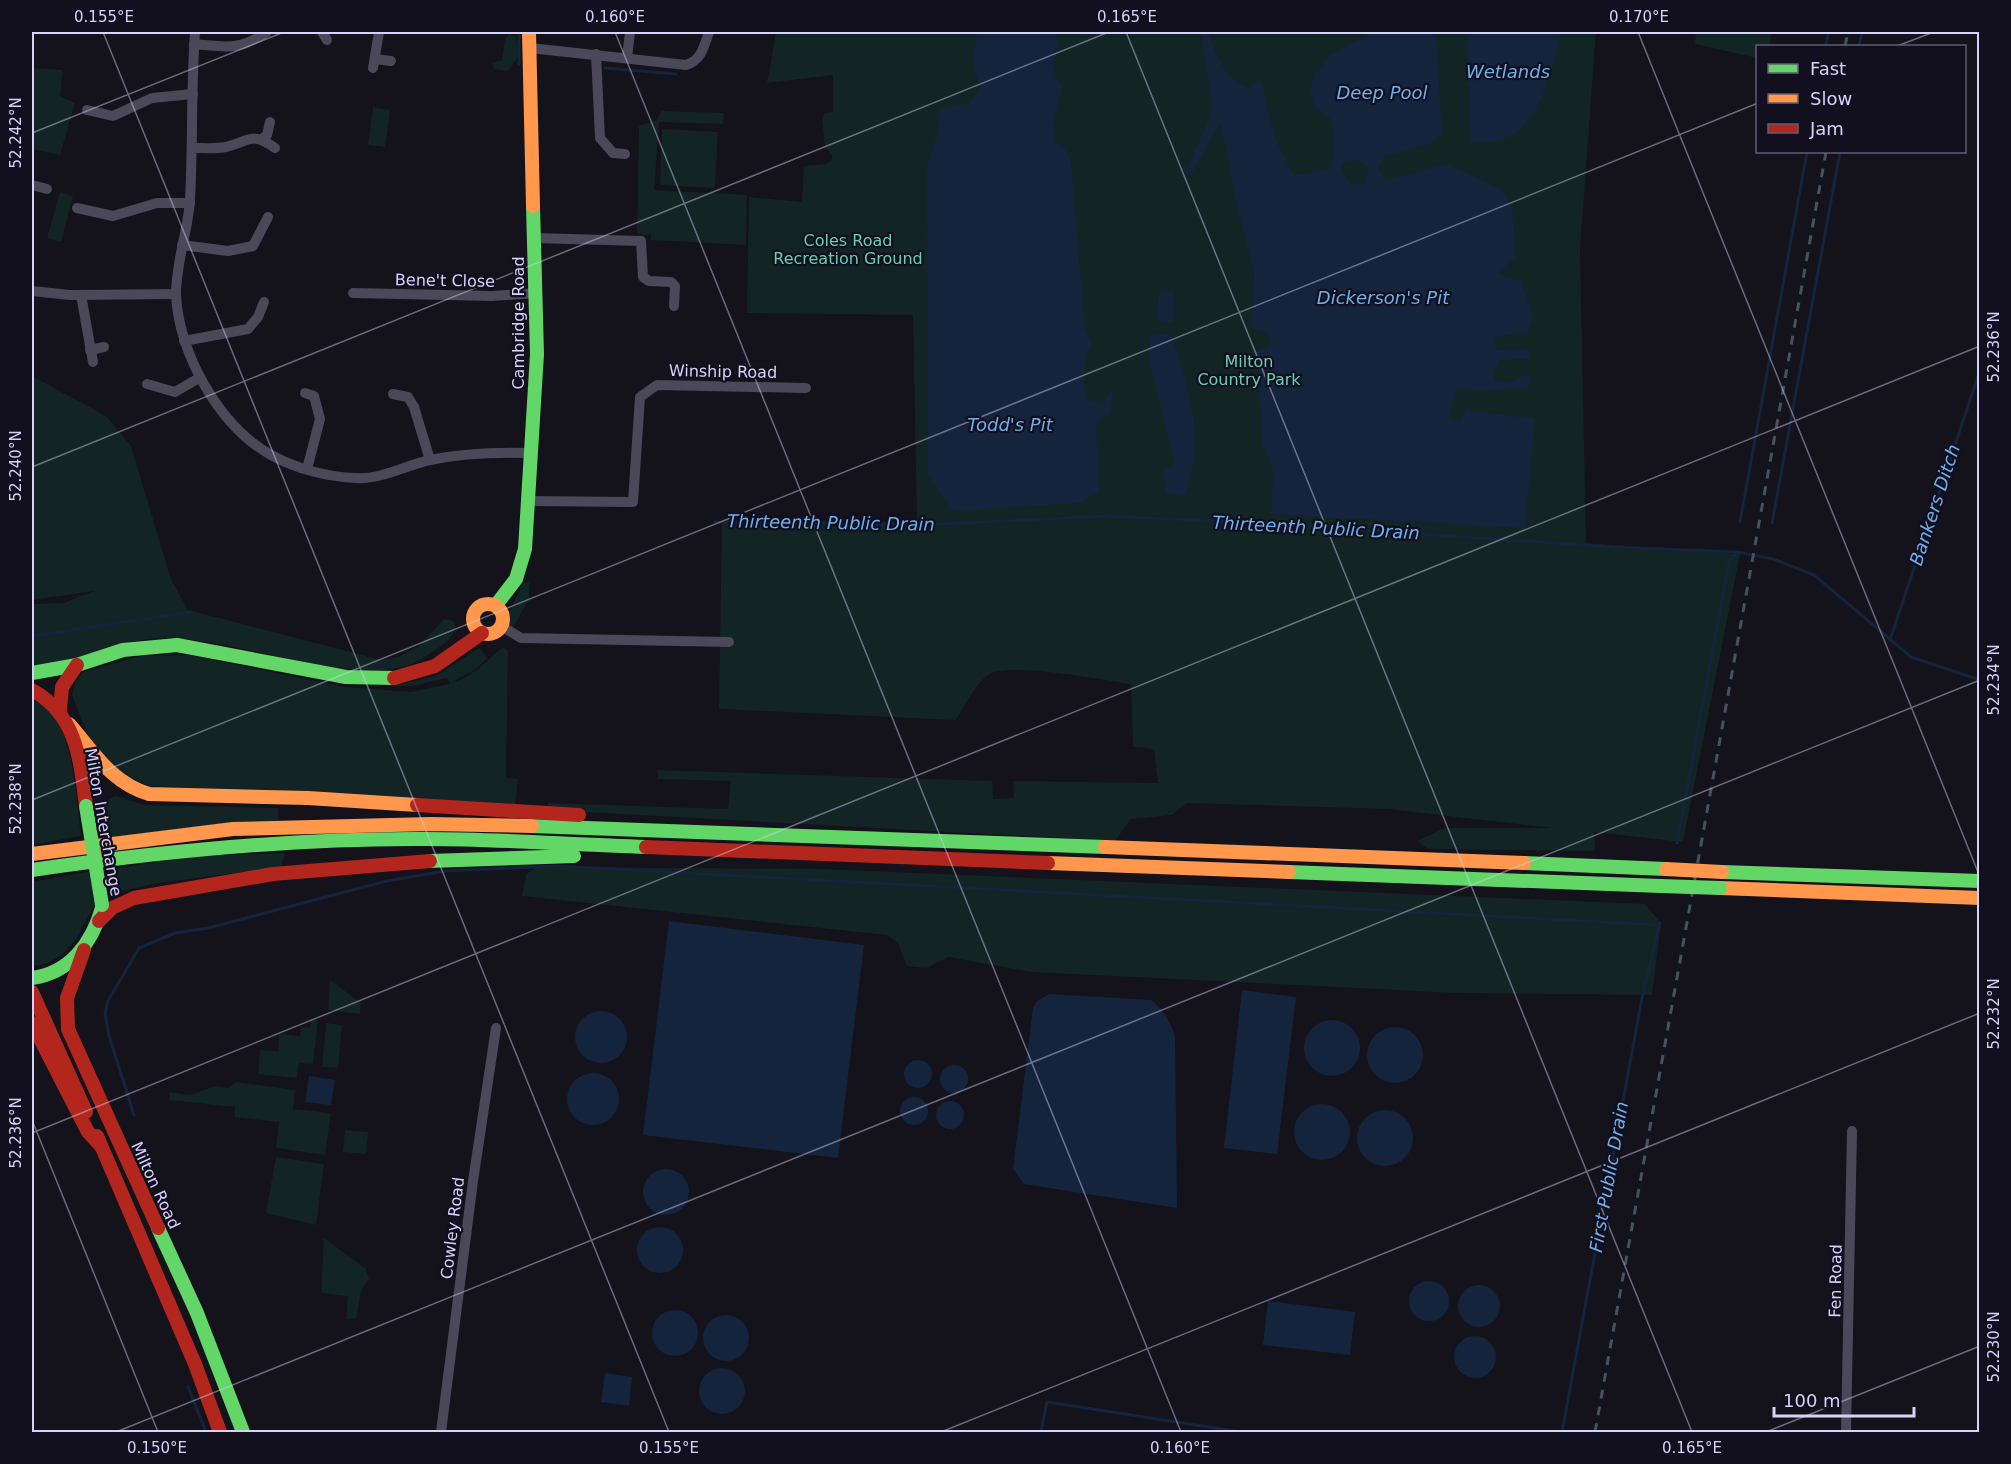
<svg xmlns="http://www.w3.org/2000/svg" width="2011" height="1464" viewBox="0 0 2011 1464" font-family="'DejaVu Sans',sans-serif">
  <rect width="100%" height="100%" fill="#14121a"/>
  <!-- green -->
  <g fill="#132424">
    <path d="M 776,32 L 1596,32 L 1580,249 L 1586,543 L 1740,554 L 1683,842 L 1594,832 L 1595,851 L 1428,849 L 1417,841 L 1444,828 L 1552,828 L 1388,809 L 1186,803 L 1172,815 L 1131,819 L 1115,841 L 547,810 L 548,803 L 728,809 L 731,781 L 658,779 L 657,770 L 992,781 L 993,799 L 1014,798 L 1013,781 L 1158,783 L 1154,749 L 1133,747 L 1131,684 C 1105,680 1005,661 988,675 C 974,686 965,705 956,720 L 719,709 L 722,520 L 917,525 L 913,315 L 747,313 L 749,197 L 802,202 L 804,166 L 826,164 L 832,160 L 832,155 L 825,147 L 822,118 L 825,113 L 833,112 L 833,75 L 767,83 Z"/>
    <path d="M 1696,32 L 1771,32 L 1770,46 L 1758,46 L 1757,58 L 1695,44 Z"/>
    <path d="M 509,34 L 516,36 L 518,57 L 508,71 L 494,69 L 492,63 L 502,60 L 505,39 Z"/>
    <path d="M 32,68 L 63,70 L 60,96 L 75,103 L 60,155 L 32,149 Z"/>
    <path d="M 373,107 L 390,110 L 385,147 L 368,145 Z"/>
    <path d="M 662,111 L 724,113 L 723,124 L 659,122 L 654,190 L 747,195 L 746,245 L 651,240 L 651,235 L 637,234 L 639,126 L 657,120 Z"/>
    <path d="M 662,129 L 718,132 L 715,188 L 660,185 Z"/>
    <path d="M 60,192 L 73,196 L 61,242 L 47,238 Z"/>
    <path d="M 32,376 L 106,416 L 131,446 L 171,579 L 188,610 L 381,660 L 398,657 L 418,647 L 444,619 L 452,620 L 456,626 C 453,638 442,646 432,652 C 426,656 419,661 412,664 C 351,687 238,639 169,638 C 132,637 102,651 67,661 C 56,664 43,665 32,667 L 32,604 L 64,603 L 94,591 L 32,600 Z"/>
    <path d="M 523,581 L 529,582 L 529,599 L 512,629 L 508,617 Z"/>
    <path d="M 503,647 L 508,650 L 506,778 L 518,779 L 515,806 L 151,786 L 120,775 L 89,738 L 72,695 L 75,682 L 83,672 L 140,656 L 188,655 L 345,687 L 411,692 L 450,684 L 447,678 L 413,686 L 394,686 L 436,676 L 479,648 L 488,658 L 476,669 L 450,683 C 471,679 487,660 503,647 Z"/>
    <path d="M 32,697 C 37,702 45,707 50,712 C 75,740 76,800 81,836 L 32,845 Z"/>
    <path d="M 116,796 L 145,805 L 278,808 L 278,821 L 103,839 L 95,805 Z"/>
    <path d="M 285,853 L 281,867 L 158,883 L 114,893 L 111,869 L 197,856 Z"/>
    <path d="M 537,867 L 822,869 L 1645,904 L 1661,923 L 1652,995 L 1457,993 L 1032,972 L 948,957 L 926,968 L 907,966 L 898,943 L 887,935 L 522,896 L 526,874 Z"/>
    <path d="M 91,871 L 94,906 L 76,939 L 62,955 L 45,964 L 32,966 L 32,882 Z"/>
    <path d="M 330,980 L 361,1003 L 360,1014 L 328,1010 Z"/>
    <path d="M 311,1019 L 318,1020 L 313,1064 L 299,1063 L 297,1078 L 258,1074 L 260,1050 L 278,1051 L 279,1034 L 300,1036 L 301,1027 L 310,1028 Z"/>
    <path d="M 326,1023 L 342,1025 L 338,1068 L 322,1067 Z"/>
    <path d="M 236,1082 L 295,1090 L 293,1109 L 331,1113 L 325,1155 L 276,1148 L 279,1122 L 235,1117 L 235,1107 L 169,1100 L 170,1092 L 190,1095 L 215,1086 L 228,1088 Z"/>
    <path d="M 345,1130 L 368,1132 L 366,1154 L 343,1152 Z"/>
    <path d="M 276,1157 L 324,1164 L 316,1225 L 266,1213 Z"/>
    <path d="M 324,1238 L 366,1269 L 369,1279 L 361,1291 L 356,1318 L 346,1319 L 348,1296 L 321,1293 Z"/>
  </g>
  <!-- water -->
  <g fill="#15243d" fill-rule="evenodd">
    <path d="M 977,32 L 1056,32 L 1058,50 L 1053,61 L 1054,72 L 1062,89 L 1053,123 L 1055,142 L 1065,148 L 1071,162 L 1085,330 L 1092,343 C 1083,361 1081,381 1088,400 L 1103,404 L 1113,387 L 1111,413 L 1098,420 L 1096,428 L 1099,492 L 1079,503 L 968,510 L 952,509 L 928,474 L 927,167 L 937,134 L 940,110 L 970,103 L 981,87 L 972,65 Z"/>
    <path d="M 1201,32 L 1209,32 C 1213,51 1227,82 1248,88 L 1261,80 C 1271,120 1271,139 1295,175 L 1329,170 C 1335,157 1339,126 1326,114 C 1323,111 1318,109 1314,106 L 1310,90 L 1315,74 L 1331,55 L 1373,32 L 1436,32 L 1442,134 L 1430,144 L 1385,156 L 1378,168 L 1385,181 L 1446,164 L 1501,189 L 1512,207 L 1515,258 L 1498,273 L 1521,281 L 1533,319 L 1527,331 L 1495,337 L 1496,350 L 1530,349 L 1529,359 L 1499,360 L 1493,374 L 1495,380 L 1512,382 L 1528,374 L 1532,384 L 1526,388 L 1477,390 L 1457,387 L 1449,418 L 1461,421 L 1466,410 L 1535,419 L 1525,528 L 1271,514 L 1273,470 L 1262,443 L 1258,351 L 1271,346 L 1270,334 L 1251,329 L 1255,276 L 1234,193 L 1227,148 L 1221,132 L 1223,126 L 1219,124 L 1191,175 L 1184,174 L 1210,117 L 1212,104 ZM 1354,160 L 1365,164 L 1369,169 L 1364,184 L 1350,184 L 1342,172 L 1341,164 Z"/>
    <path d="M 1467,32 L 1561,32 C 1552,67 1542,126 1503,139 C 1494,143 1480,141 1470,141 Z"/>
    <path d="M 1173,291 L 1173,322 L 1158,322 L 1159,293 Z"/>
    <path d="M 1150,333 L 1170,334 C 1190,389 1206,439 1184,496 L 1165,492 L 1164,472 L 1174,462 L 1149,360 Z"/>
    <path d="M 669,921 L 864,945 L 838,1158 L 643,1135 Z"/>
    <path d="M 1242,990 L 1296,997 L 1277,1154 L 1224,1148 Z"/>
    <path d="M 1049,994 L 1151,1000 C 1162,1008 1172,1024 1175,1037 L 1177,1208 L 1024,1184 L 1013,1169 L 1033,1008 L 1037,1001 Z"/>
    <circle cx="601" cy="1037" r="26"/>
    <circle cx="1332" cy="1048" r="28"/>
    <circle cx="1395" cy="1055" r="28"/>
    <circle cx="918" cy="1074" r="14"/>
    <circle cx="954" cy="1079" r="14"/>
    <circle cx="593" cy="1099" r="26"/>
    <path d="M 309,1076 L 335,1080 L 331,1105 L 305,1102 Z"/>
    <circle cx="914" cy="1111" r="14"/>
    <circle cx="950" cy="1115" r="14"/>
    <circle cx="1322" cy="1132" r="28"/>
    <circle cx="1385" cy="1138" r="28"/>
    <circle cx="666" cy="1192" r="23"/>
    <circle cx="660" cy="1250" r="23"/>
    <circle cx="1429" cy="1301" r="20"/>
    <circle cx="1479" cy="1306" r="21"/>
    <path d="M 1268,1301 L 1355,1312 L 1350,1355 L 1263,1345 Z"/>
    <circle cx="675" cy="1333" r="23"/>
    <circle cx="726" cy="1338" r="23"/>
    <circle cx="1475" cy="1357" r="21"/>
    <circle cx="722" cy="1391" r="23"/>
    <path d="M 605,1373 L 632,1377 L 629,1406 L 601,1402 Z"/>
  </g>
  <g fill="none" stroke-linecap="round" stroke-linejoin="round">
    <!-- stream -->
    <g stroke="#15243d" stroke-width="3">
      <path d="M 519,32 L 519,64"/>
      <path d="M 1826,46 L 1828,32"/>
      <path d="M 1859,46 L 1862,32"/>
      <path d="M 605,68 L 676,74"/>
      <path d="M 715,522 L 943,524 L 1106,516 L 1275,524 L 1612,547 L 1737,552 L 1773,559 L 1814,575 L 1911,657 L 1980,680"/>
      <path d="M 1740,522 L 1807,152"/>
      <path d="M 1772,523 L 1840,152"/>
      <path d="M 32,636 L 191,612"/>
      <path d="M 1890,640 L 1980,370"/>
      <path d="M 1677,843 L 1729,562 L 1737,552"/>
      <path d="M 134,1115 L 109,1036 L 105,1013 L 108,1001 L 139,948 L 175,933 L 208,928 L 387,881 L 445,871 L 555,866 L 1659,925"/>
      <path d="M 188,1387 L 206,1432"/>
      <path d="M 1041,1432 L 1047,1402 L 1241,1432"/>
      <path d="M 1562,1432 L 1642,998 L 1660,923"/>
    </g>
    <!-- street -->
    <g stroke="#4a4859" stroke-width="10">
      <path d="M 195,32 C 191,87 193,144 190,200 C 188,231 176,262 176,294 C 178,353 220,428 273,456 C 297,469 328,477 356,478 C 380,480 407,465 430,460 C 463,453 497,452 530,453"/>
      <path d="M 322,32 L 327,40"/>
      <path d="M 194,44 C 227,47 239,51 267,32"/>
      <path d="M 530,48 L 686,65 C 702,60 704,46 709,32"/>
      <path d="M 596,54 L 600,138 L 613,153 L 625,154"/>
      <path d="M 627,58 L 630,32"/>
      <path d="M 375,59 L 391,61"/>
      <path d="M 373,68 L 379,32"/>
      <path d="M 87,110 L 113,116 L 152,98 L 193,94"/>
      <path d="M 262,139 L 267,135 L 270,122"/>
      <path d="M 192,148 C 203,148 216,149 226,147 C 250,141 252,131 275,148"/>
      <path d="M 32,185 L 47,189"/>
      <path d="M 77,208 L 113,216 L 157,203 L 190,203"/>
      <path d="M 534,238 L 641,241 L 643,277 L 649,281 L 671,282 L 675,286 L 674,306"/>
      <path d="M 182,245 L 228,251 L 253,246 L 268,217"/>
      <path d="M 32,291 L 70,295 L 176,294"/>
      <path d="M 353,293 L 492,296 L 537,293"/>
      <path d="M 81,295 L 93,362"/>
      <path d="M 184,341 L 248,329 L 258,317 L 264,302"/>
      <path d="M 90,350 L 104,347"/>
      <path d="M 147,384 L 175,392 L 199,378"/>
      <path d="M 305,393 L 314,396 L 320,419 L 307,469"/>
      <path d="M 393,394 L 408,397 L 414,407 L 430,460"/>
      <path d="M 526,501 L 633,502 L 640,397 L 657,385 L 806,388"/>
      <path d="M 501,626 L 521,638 L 729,642"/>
      <path d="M 441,1432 L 473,1181 L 496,1028"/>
      <path d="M 1846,1432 L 1852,1131"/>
    </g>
    <!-- fast -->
    <g stroke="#63d668" stroke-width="14">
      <path d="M 496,605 L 516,579 L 525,549 L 537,354 L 533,206"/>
      <path d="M 32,673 L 77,665 L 123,650 L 177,645 L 346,677 L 394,678"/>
      <path d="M 532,826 L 1105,847"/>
      <path d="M 430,861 L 574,856"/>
      <path d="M 1524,863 L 1666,869"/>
      <path d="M 32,870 C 163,851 295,838 427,839 C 500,839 574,845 646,847"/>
      <path d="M 1289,872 L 1661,886"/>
      <path d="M 1722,872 L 1980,881"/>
      <path d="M 32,978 C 70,973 92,943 102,908"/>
      <path d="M 158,1228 L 197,1313 L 243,1432"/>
    </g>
    <!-- slow -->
    <g stroke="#ff974d" stroke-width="14">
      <path d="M 529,32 L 533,206"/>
      <circle cx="488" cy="619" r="15"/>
      <path d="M 69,724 C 94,752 111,783 149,794 L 308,798 L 417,805"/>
      <path d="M 1105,847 L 1524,863"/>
      <path d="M 32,854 L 233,829 L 430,824 L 532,826"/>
      <path d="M 1048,863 L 1289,872"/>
      <path d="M 1720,888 L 1980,898"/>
    </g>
    <!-- jam -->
    <g stroke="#b3261e" stroke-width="14">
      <path d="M 394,678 L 435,666 L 482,633"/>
      <path d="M 32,690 C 77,715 80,759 86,806"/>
      <path d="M 60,710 L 62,687 L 77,665"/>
      <path d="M 417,805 L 579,815"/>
      <path d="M 646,847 L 1048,863"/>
      <path d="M 99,921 L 112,908 L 134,898 L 273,874 L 430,861"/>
      <path d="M 84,950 L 67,998 L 68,1029 L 158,1228"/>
      <path d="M 32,992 L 86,1112"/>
      <path d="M 32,1023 L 88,1132 L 101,1146"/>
      <path d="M 97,1136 L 195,1364 L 220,1432"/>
    </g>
    <!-- rail -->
    <g stroke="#445360" stroke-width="3" stroke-dasharray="9 8" stroke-linecap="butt">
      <path d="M 1845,46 L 1848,32"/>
      <path d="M 1595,1432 L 1826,152"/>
    </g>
    <!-- fast-bridge -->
    <g stroke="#63d668" stroke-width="14">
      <path d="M 86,806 L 102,905"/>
      <path d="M 1661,886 L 1720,888"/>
    </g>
    <!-- slow-bridge -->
    <path stroke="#ff974d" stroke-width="14" d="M 1666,869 L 1722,872"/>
  </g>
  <!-- ticks -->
  <path fill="none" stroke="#d7d2f9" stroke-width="1.5" stroke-opacity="0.45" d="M 103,32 L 669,1432M 615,32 L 1181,1432M 1126,32 L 1692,1432M 1638,32 L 1980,877M 1897,46 L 1934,32M 32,133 L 284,32M 32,467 L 1109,32M 32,800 L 1758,103M 32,1120 L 158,1432M 32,1133 L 1980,346M 116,1432 L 1980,680M 941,1432 L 1980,1013M 1766,1432 L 1980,1346"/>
  <g text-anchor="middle" stroke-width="4.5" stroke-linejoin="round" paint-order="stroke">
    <!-- park labels -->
    <g font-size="16" fill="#69ceb6" stroke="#120f1e">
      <text x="848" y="246">Coles Road<tspan x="848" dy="18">Recreation Ground</tspan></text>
      <text x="1249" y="367">Milton<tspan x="1249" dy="18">Country Park</tspan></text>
    </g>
    <!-- street labels -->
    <g font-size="16" fill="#d7d2f9" stroke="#120f1e">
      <text transform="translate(445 280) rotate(1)" y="6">Bene't Close</text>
      <text transform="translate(518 323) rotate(-90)" y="6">Cambridge Road</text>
      <text transform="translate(723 371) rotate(1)" y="6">Winship Road</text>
      <text transform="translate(104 822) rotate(80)" y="6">Milton Interchange</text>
      <text transform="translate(156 1185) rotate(65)" y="6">Milton Road</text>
      <text transform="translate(452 1228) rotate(-83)" y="6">Cowley Road</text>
      <text transform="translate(1835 1281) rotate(-89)" y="6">Fen Road</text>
    </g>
    <!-- water labels -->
    <g font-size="18" font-style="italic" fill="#6eb0eb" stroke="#120f1e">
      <text x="1508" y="78">Wetlands</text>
      <text x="1382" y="99">Deep Pool</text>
      <text x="1383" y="304">Dickerson's Pit</text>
      <text x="1010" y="431">Todd's Pit</text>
      <text transform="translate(1935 505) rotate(-72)" y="6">Bankers Ditch</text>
      <text transform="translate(831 523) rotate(1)" y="6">Thirteenth Public Drain</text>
      <text transform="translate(1316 528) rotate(3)" y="6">Thirteenth Public Drain</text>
      <text transform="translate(1609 1177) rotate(-80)" y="6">First Public Drain</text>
    </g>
  </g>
  <!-- border -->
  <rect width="2011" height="1464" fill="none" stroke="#120f1e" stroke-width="66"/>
  <!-- legend -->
  <rect x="1756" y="45" width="210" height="108" fill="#120f1e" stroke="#615d76" stroke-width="1.5"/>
  <rect x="1768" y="64" width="30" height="9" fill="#63d668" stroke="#615d76" stroke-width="1.5"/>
  <text x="1810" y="75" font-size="18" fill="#d7d2f9">Fast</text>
  <rect x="1768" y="94" width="30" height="9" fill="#ff974d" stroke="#615d76" stroke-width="1.5"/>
  <text x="1810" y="105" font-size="18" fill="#d7d2f9">Slow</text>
  <rect x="1768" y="124" width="30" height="9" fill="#b3261e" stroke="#615d76" stroke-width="1.5"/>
  <text x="1810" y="135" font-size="18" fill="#d7d2f9">Jam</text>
  <!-- scale -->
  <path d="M1774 1407v9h140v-9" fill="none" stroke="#d7d2f9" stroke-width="3"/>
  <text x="1783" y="1407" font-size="18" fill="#d7d2f9" stroke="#120f1e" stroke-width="4.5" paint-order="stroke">100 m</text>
  <rect x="33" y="33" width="1945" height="1398" fill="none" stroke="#d7d2f9" stroke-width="2"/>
  <g font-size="15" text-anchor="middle" fill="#d7d2f9">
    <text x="104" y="22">0.155°E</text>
    <text x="615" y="22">0.160°E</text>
    <text x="1127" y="22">0.165°E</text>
    <text x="1639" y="22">0.170°E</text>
    <text transform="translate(16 133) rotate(-90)" y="5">52.242°N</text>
    <text transform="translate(1994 347) rotate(-90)" y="5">52.236°N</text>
    <text transform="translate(16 466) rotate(-90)" y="5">52.240°N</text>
    <text transform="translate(1994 680) rotate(-90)" y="5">52.234°N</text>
    <text transform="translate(16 799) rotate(-90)" y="5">52.238°N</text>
    <text transform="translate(1994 1014) rotate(-90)" y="5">52.232°N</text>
    <text transform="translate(16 1133) rotate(-90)" y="5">52.236°N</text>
    <text transform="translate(1994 1347) rotate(-90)" y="5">52.230°N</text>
    <text x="157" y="1453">0.150°E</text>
    <text x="669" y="1453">0.155°E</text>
    <text x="1180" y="1453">0.160°E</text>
    <text x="1692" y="1453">0.165°E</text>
  </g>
</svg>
